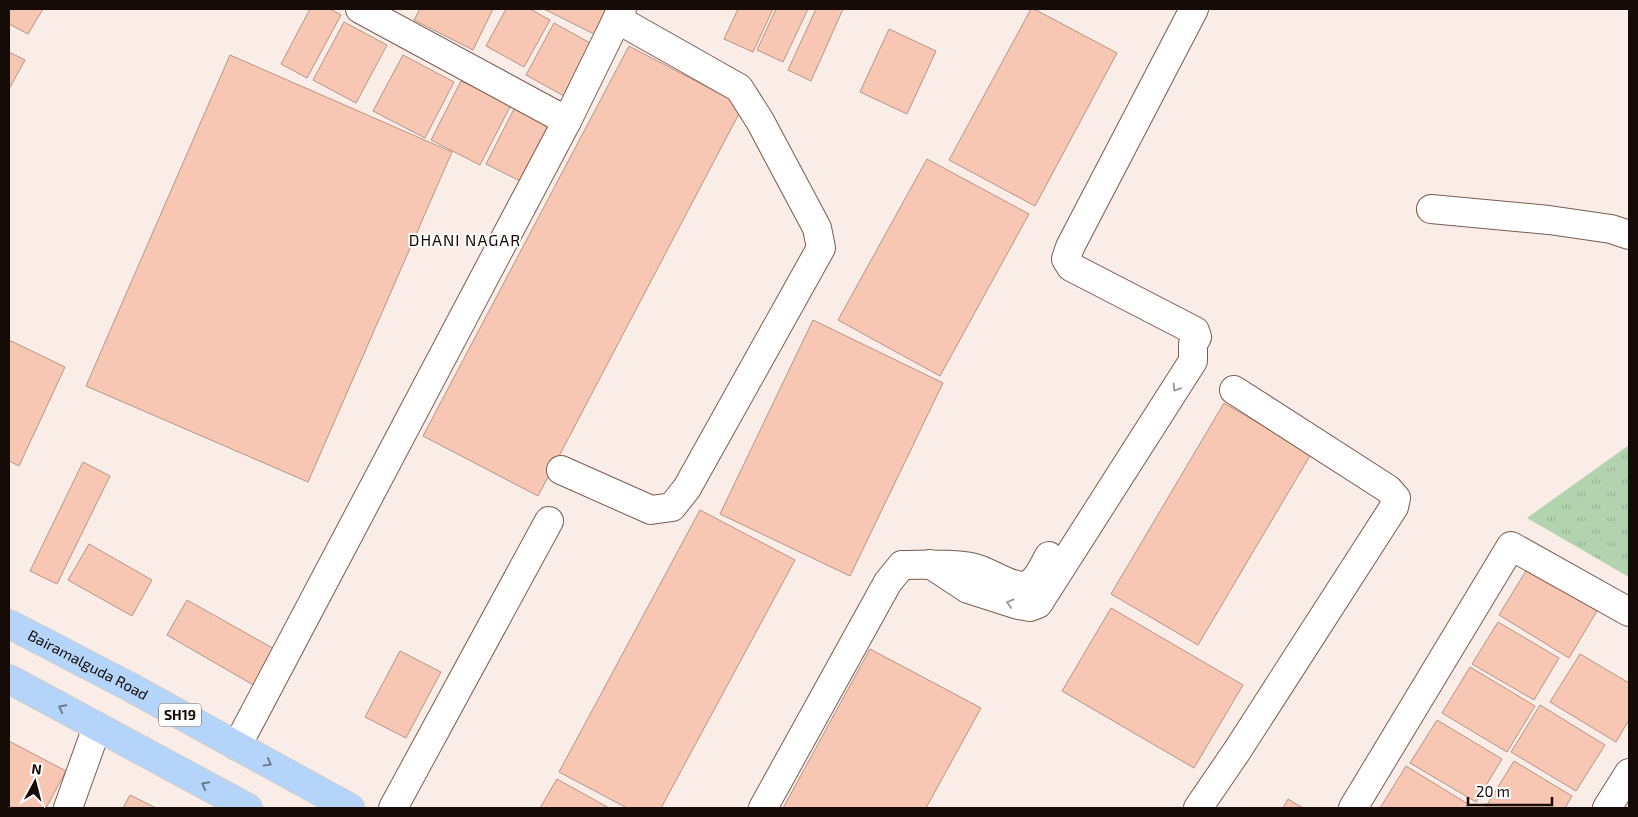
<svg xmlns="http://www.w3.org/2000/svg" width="1638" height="817" viewBox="0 0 1638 817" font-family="'Exo 2',sans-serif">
  <defs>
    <pattern id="grass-tufts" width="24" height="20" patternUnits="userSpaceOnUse" patternTransform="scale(1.25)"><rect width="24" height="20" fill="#b1d4af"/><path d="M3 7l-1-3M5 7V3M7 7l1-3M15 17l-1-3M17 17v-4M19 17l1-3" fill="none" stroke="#98b595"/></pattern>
  </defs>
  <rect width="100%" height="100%" fill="#faece6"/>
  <!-- grass -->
  <path fill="url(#grass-tufts)" d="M 1629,445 L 1629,577 L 1527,518 Z"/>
  <!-- building -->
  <g fill="#f7c7b3" stroke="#b69587">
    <path d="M 9,9 L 43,9 L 28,34 L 9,24 Z"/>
    <path d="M 310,9 L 330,9 L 341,15 L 307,78 L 281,64 Z"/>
    <path d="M 420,9 L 493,9 L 473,50 L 414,20 Z"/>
    <path d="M 506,9 L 530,9 L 550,20 L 524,67 L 486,46 Z"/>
    <path d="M 544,9 L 617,9 L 602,38 Z"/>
    <path d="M 738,9 L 773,9 L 753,52 L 724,39 Z"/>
    <path d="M 776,9 L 808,9 L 783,62 L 757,50 Z"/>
    <path d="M 816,9 L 843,9 L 811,81 L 788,70 Z"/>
    <path d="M 1031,9 L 1034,9 L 1117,53 L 1035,206 L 949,160 Z"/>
    <path d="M 344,22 L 387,45 L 356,103 L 313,80 Z"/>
    <path d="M 554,23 L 592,44 L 564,96 L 526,75 Z"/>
    <path d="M 889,29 L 936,51 L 907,114 L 860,92 Z"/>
    <path d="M 629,46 L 743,106 L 538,496 L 423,436 Z"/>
    <path d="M 9,52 L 25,60 L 9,89 Z"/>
    <path d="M 230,55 L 452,152 L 308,482 L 86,386 Z"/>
    <path d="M 403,55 L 454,82 L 425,138 L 373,111 Z"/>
    <path d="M 461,81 L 511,105 L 480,165 L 431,140 Z"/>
    <path d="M 516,105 L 561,127 L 532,187 L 486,164 Z"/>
    <path d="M 927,159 L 1029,214 L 940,376 L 838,320 Z"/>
    <path d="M 813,320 L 943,383 L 850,576 L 720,514 Z"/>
    <path d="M 9,340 L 65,367 L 19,466 L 9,461 Z"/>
    <path d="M 1224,403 L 1311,454 L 1198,645 L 1111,594 Z"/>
    <path d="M 83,462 L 110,476 L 57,584 L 30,571 Z"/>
    <path d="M 700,510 L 795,560 L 661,808 L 627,808 L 559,772 Z"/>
    <path d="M 89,544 L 152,580 L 132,616 L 68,580 Z"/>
    <path d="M 1527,569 L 1597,611 L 1569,658 L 1499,615 Z"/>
    <path d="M 187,600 L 276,650 L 255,686 L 167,635 Z"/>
    <path d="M 1111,608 L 1243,685 L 1194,768 L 1062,691 Z"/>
    <path d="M 1498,622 L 1559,658 L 1534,700 L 1472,664 Z"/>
    <path d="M 870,649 L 981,708 L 926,808 L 783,808 Z"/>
    <path d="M 400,651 L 441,672 L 406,738 L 365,717 Z"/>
    <path d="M 1580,654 L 1629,683 L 1629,720 L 1616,742 L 1550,702 Z"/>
    <path d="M 1470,667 L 1535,706 L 1507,752 L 1442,713 Z"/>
    <path d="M 1540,705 L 1605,745 L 1576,791 L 1511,752 Z"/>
    <path d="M 1437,720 L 1502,759 L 1476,802 L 1410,763 Z"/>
    <path d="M 9,741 L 66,771 L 46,808 L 9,808 Z"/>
    <path d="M 1514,761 L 1572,796 L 1565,808 L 1485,808 Z"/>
    <path d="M 1406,766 L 1468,804 L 1466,808 L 1380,808 Z"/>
    <path d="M 557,779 L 609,808 L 540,808 Z"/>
    <path d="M 130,795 L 156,808 L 123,808 Z"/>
    <path d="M 1288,799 L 1303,808 L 1283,808 Z"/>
  </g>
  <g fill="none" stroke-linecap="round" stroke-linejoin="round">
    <!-- minor casing -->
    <g stroke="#7b5c50" stroke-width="30">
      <g id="minor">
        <path d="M 360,9 L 567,121"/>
        <path d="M 1431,209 L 1549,220 L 1611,229 L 1629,235"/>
        <path d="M 561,470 L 651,510 L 672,507 L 687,488 L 821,248 L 817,228 L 760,121 L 739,88 L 617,19"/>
        <path d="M 930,564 L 968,589 L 1018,605 L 1030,607 L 1038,604 L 1193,361 L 1193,344 L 1197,337 L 1195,331 L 1071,267 L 1066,259 L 1070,247 L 1194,9"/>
        <path d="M 237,746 L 567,121 L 622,9"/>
        <path d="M 68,808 L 97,727"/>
        <path d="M 393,808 L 549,521"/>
        <path d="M 763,808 L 888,582 L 902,565 C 924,565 955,563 975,568 C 991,572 1015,591 1029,584 C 1039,579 1044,564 1049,556"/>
        <path d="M 1198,808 L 1237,751 L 1394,507 L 1396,498 L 1388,489 L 1234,390"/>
        <path d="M 1353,808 L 1511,546 L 1629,612"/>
        <path d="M 1607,808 L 1629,773"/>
      </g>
    </g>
    <!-- major casing -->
    <g stroke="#d0cecd" stroke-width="30">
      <g id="major">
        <path id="s1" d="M 9,624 L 132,688 L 350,808"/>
        <path d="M 9,679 L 248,808"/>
      </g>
    </g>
    <!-- minor -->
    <use href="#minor" stroke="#fff" stroke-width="28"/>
    <!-- major -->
    <use href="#major" stroke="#b5d4f9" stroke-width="28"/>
  </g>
  <!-- one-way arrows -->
  <defs><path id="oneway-chevron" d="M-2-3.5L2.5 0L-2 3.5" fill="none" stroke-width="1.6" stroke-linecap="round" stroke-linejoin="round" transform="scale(1.25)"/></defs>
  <g stroke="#a29d9b">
    <use href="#oneway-chevron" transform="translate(1176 388) rotate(123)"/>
    <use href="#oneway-chevron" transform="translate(1010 603) rotate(-163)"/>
  </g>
  <g stroke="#6d7a8c">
    <use href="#oneway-chevron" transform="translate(62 708) rotate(-152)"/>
    <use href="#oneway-chevron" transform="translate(268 763) rotate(29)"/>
    <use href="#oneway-chevron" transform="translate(205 785) rotate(-152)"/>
  </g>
  <g text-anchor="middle" stroke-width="4" stroke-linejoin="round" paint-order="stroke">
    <!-- shield labels -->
    <rect fill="#fff" stroke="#5c5451" stroke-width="1" x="159" y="703.5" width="42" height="23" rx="4"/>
    <g font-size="14" font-weight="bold" fill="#160b06">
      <text x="180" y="720">SH19</text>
    </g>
    <!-- street labels -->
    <g font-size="15" fill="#160b06" stroke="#fff">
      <text dy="5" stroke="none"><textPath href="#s1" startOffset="89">Bairamalguda Road</textPath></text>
    </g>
    <!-- neighbourhood labels -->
    <g font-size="16" letter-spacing="1" fill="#160b06" stroke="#fff">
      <text x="465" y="246">DHANI NAGAR</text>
    </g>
  </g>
  <!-- border -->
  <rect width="1638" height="817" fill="none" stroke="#160b06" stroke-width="20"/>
  <!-- north arrow -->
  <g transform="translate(35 782) rotate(7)" stroke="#ffffff" stroke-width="4" paint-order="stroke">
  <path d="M0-4L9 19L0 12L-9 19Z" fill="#160b06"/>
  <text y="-8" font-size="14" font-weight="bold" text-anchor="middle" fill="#160b06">N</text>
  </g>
  <!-- scale -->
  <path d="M1468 797v8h84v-8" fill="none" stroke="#160b06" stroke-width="2.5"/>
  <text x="1476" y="797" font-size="15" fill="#160b06" stroke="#ffffff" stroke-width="4" paint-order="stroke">20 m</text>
</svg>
